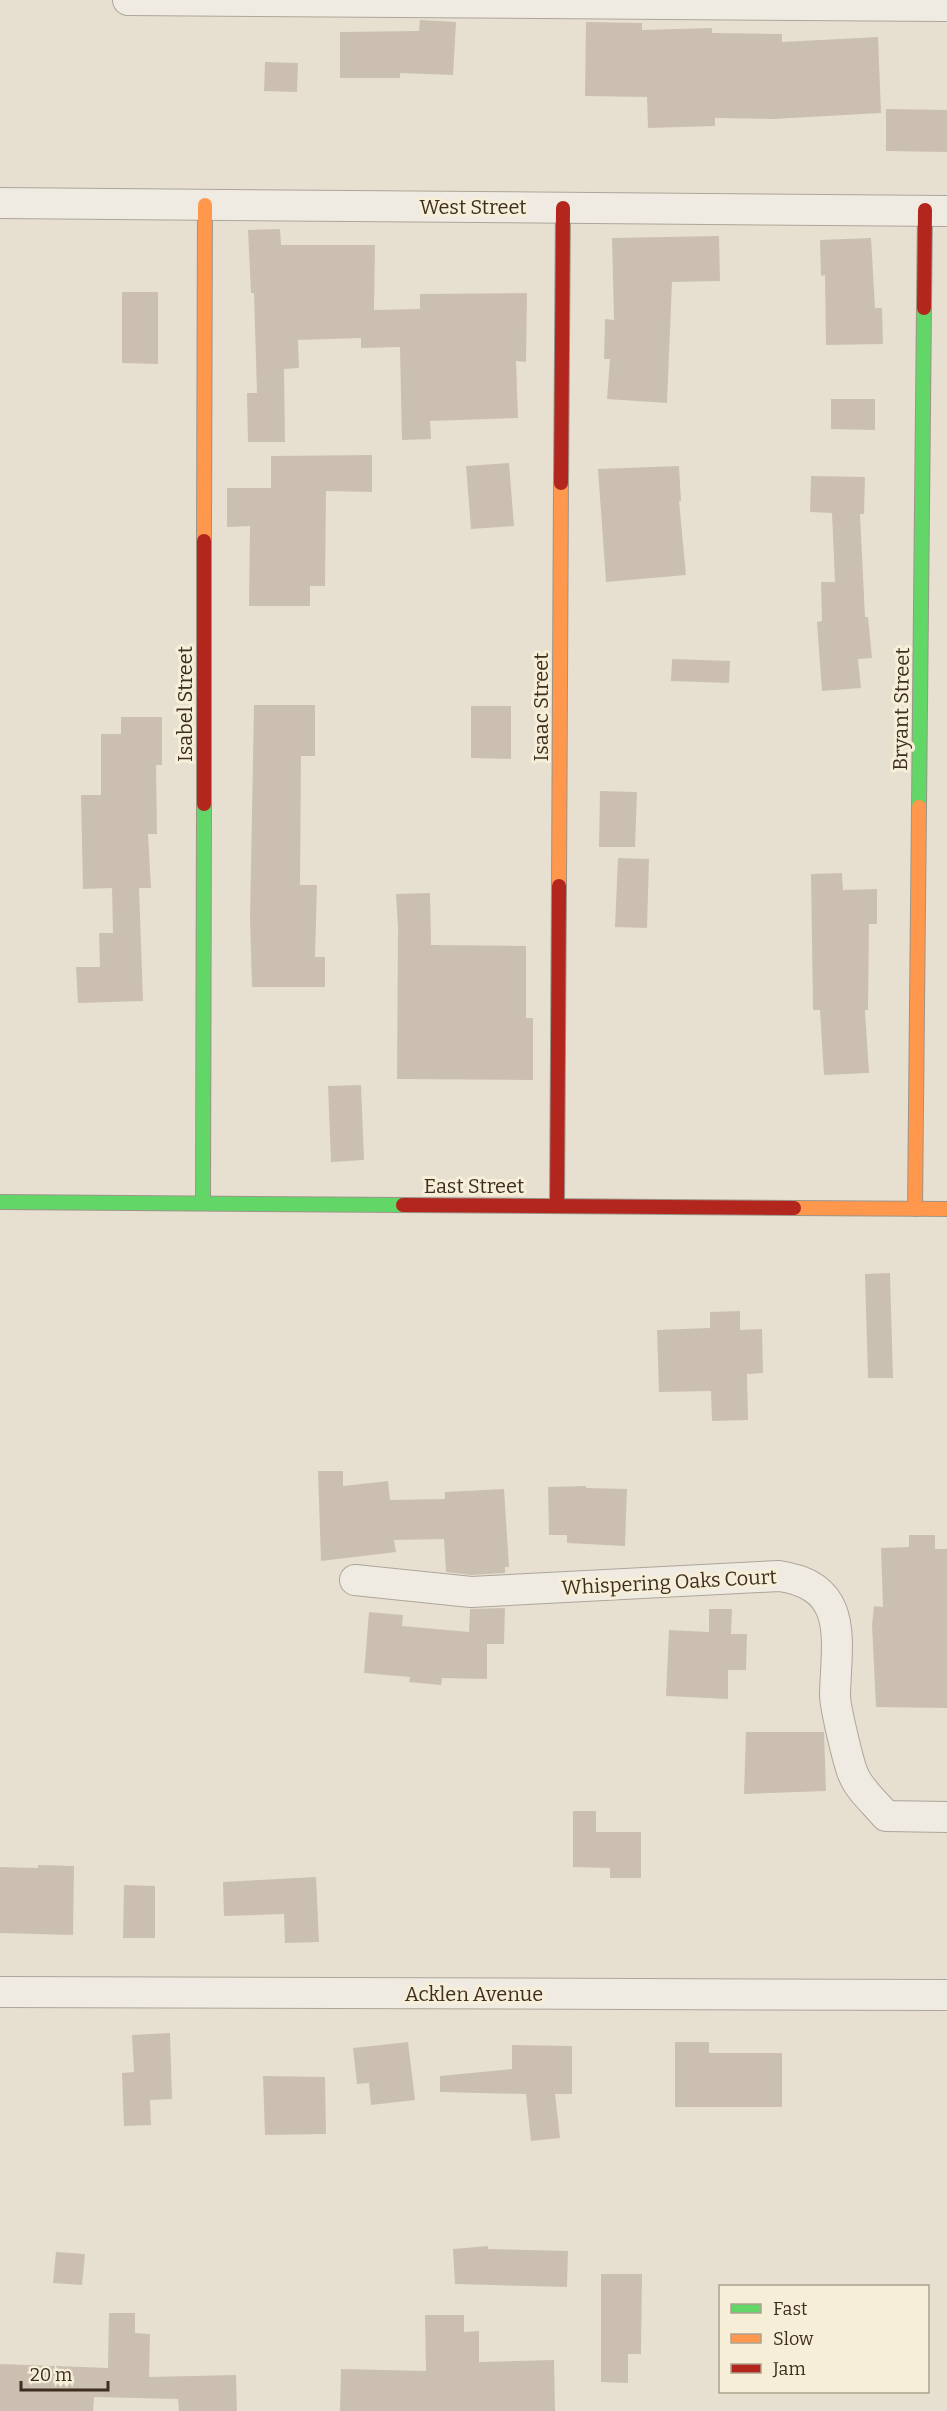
<svg xmlns="http://www.w3.org/2000/svg" width="947" height="2411" viewBox="0 0 947 2411" font-family="Bitter,serif">
  <rect width="100%" height="100%" fill="#e7e0d1"/>
  <!-- building -->
  <g fill="#cbbfb2">
    <path d="M 420,20 L 456,22 L 453,75 L 400,73 L 400,78 L 340,78 L 340,32 L 419,31 Z"/>
    <path d="M 586,22 L 642,23 L 642,30 L 712,28 L 712,33 L 782,34 L 782,42 L 878,37 L 881,113 L 773,119 L 715,118 L 715,126 L 648,128 L 647,97 L 585,96 Z"/>
    <path d="M 265,62 L 298,63 L 297,92 L 264,91 Z"/>
    <path d="M 886,109 L 947,110 L 947,152 L 886,151 Z"/>
    <path d="M 280,229 L 281,245 L 375,245 L 374,310 L 420,309 L 420,294 L 527,293 L 526,362 L 516,361 L 518,418 L 430,421 L 431,439 L 402,440 L 400,347 L 361,348 L 361,338 L 298,340 L 299,368 L 284,369 L 285,442 L 248,442 L 247,393 L 257,393 L 254,293 L 251,293 L 248,230 Z"/>
    <path d="M 719,236 L 720,281 L 672,282 L 667,403 L 607,399 L 610,359 L 604,359 L 605,319 L 614,320 L 612,238 Z"/>
    <path d="M 871,238 L 875,308 L 882,308 L 883,344 L 826,345 L 825,275 L 821,276 L 820,240 Z"/>
    <path d="M 122,292 L 158,292 L 158,364 L 122,363 Z"/>
    <path d="M 831,399 L 875,399 L 875,430 L 831,429 Z"/>
    <path d="M 372,455 L 372,492 L 326,491 L 325,586 L 310,586 L 310,606 L 249,606 L 250,526 L 227,527 L 227,488 L 271,488 L 271,456 Z"/>
    <path d="M 509,463 L 514,526 L 471,529 L 466,466 Z"/>
    <path d="M 679,466 L 681,501 L 679,501 L 686,575 L 606,582 L 598,469 Z"/>
    <path d="M 811,476 L 865,477 L 864,514 L 860,514 L 865,617 L 868,617 L 872,658 L 858,659 L 861,688 L 822,691 L 817,622 L 822,621 L 821,582 L 835,582 L 832,513 L 810,512 Z"/>
    <path d="M 672,659 L 730,661 L 729,683 L 671,681 Z"/>
    <path d="M 254,705 L 315,705 L 315,756 L 301,756 L 300,885 L 317,885 L 315,957 L 325,957 L 325,987 L 252,987 L 250,919 Z"/>
    <path d="M 471,706 L 511,706 L 511,759 L 471,758 Z"/>
    <path d="M 121,717 L 162,717 L 162,765 L 156,765 L 157,834 L 148,834 L 151,888 L 139,888 L 143,1001 L 78,1003 L 76,967 L 100,967 L 99,933 L 113,933 L 112,888 L 83,889 L 81,795 L 101,795 L 101,734 L 121,734 Z"/>
    <path d="M 600,791 L 637,792 L 635,847 L 599,847 Z"/>
    <path d="M 618,858 L 649,859 L 647,928 L 615,927 Z"/>
    <path d="M 842,873 L 843,890 L 877,889 L 877,924 L 869,924 L 868,1010 L 865,1010 L 869,1073 L 824,1075 L 820,1010 L 813,1010 L 811,874 Z"/>
    <path d="M 430,893 L 431,945 L 526,946 L 526,1018 L 533,1018 L 533,1080 L 397,1079 L 398,928 L 396,894 Z"/>
    <path d="M 361,1085 L 364,1160 L 331,1162 L 328,1086 Z"/>
    <path d="M 890,1273 L 893,1378 L 868,1378 L 865,1274 Z"/>
    <path d="M 740,1311 L 740,1330 L 762,1329 L 763,1373 L 747,1374 L 748,1420 L 712,1421 L 711,1391 L 659,1392 L 657,1330 L 710,1328 L 710,1312 Z"/>
    <path d="M 318,1471 L 343,1471 L 343,1486 L 388,1481 L 390,1500 L 445,1499 L 445,1492 L 504,1489 L 509,1567 L 505,1567 L 505,1573 L 471,1575 L 446,1572 L 444,1539 L 394,1540 L 396,1552 L 321,1561 Z"/>
    <path d="M 586,1486 L 586,1488 L 627,1489 L 625,1546 L 567,1543 L 567,1535 L 549,1535 L 548,1487 Z"/>
    <path d="M 909,1535 L 935,1535 L 935,1549 L 947,1549 L 947,1708 L 876,1707 L 872,1625 L 874,1606 L 883,1607 L 881,1548 L 909,1547 Z"/>
    <path d="M 505,1608 L 504,1644 L 487,1644 L 487,1679 L 442,1678 L 441,1685 L 409,1682 L 410,1677 L 364,1673 L 369,1612 L 403,1615 L 402,1626 L 469,1632 L 470,1609 Z"/>
    <path d="M 709,1609 L 732,1609 L 731,1634 L 747,1634 L 746,1670 L 728,1670 L 728,1699 L 666,1696 L 669,1630 L 709,1632 Z"/>
    <path d="M 746,1732 L 824,1732 L 826,1791 L 744,1794 Z"/>
    <path d="M 573,1811 L 596,1811 L 596,1832 L 641,1832 L 641,1878 L 610,1878 L 610,1868 L 573,1867 Z"/>
    <path d="M 38,1865 L 74,1866 L 73,1935 L 0,1933 L 0,1867 L 38,1868 Z"/>
    <path d="M 316,1877 L 319,1942 L 285,1943 L 284,1914 L 224,1916 L 223,1882 Z"/>
    <path d="M 124,1885 L 155,1886 L 155,1938 L 123,1938 Z"/>
    <path d="M 170,2033 L 172,2099 L 150,2100 L 151,2125 L 124,2126 L 122,2073 L 134,2072 L 132,2035 Z"/>
    <path d="M 408,2042 L 415,2100 L 371,2105 L 369,2083 L 357,2084 L 353,2048 Z"/>
    <path d="M 675,2042 L 709,2042 L 709,2053 L 782,2053 L 782,2107 L 675,2107 Z"/>
    <path d="M 512,2045 L 572,2046 L 572,2094 L 555,2094 L 560,2138 L 531,2141 L 526,2094 L 440,2092 L 440,2076 L 512,2069 Z"/>
    <path d="M 263,2076 L 325,2077 L 326,2134 L 265,2135 Z"/>
    <path d="M 488,2246 L 488,2249 L 568,2251 L 567,2287 L 455,2284 L 453,2249 Z"/>
    <path d="M 56,2252 L 85,2254 L 82,2285 L 53,2283 Z"/>
    <path d="M 601,2274 L 642,2274 L 641,2354 L 628,2354 L 628,2383 L 601,2382 Z"/>
    <path d="M 109,2313 L 135,2313 L 135,2333 L 150,2334 L 149,2377 L 236,2375 L 237,2411 L 179,2411 L 178,2399 L 94,2397 L 93,2411 L 0,2411 L 0,2364 L 108,2368 Z"/>
    <path d="M 425,2315 L 464,2315 L 464,2332 L 479,2331 L 479,2362 L 554,2360 L 555,2411 L 340,2411 L 341,2369 L 426,2371 Z"/>
  </g>
  <g fill="none" stroke-linecap="round" stroke-linejoin="round">
    <!-- street casing -->
    <g stroke="#ada599" stroke-width="32">
      <g id="street">
        <path d="M 128,0 L 947,6"/>
        <path d="M 0,203 L 947,211"/>
        <path d="M 355,1580 L 471,1592 L 779,1576 C 851,1586 836,1642 835,1695 C 835,1707 849,1766 854,1776 C 860,1790 876,1804 886,1816 L 947,1817"/>
        <path d="M 0,1992 L 947,1995"/>
      </g>
    </g>
    <!-- fast casing -->
    <g stroke="#9c958a" stroke-width="16">
      <g id="fast">
        <path d="M 919,807 L 924,308"/>
        <path d="M 0,1202 L 403,1205"/>
        <path d="M 203,1203 L 204,804"/>
      </g>
    </g>
    <!-- slow casing -->
    <g stroke="#9c958a" stroke-width="16">
      <g id="slow">
        <path d="M 204,541 L 205,205"/>
        <path d="M 559,886 L 561,483"/>
        <path d="M 794,1208 L 947,1209"/>
        <path d="M 915,1209 L 919,807"/>
      </g>
    </g>
    <!-- jam casing -->
    <g stroke="#9c958a" stroke-width="16">
      <g id="jam">
        <path d="M 924,308 L 925,210"/>
        <path d="M 561,483 L 563,208"/>
        <path d="M 204,804 L 204,541"/>
        <path d="M 403,1205 L 794,1208"/>
        <path d="M 557,1206 L 559,886"/>
      </g>
    </g>
    <!-- street -->
    <use href="#street" stroke="#efebe3" stroke-width="30"/>
    <!-- fast -->
    <use href="#fast" stroke="#63d668" stroke-width="14"/>
    <!-- slow -->
    <use href="#slow" stroke="#ff974d" stroke-width="14"/>
    <!-- jam -->
    <use href="#jam" stroke="#b3261e" stroke-width="14"/>
  </g>
  <g text-anchor="middle" stroke-width="6" stroke-linejoin="round" paint-order="stroke">
    <!-- street labels -->
    <g font-size="20" fill="#3d2e20" stroke="#f7eed8">
      <text x="473" y="214">West Street</text>
      <text transform="translate(185 704) rotate(-90)" y="7">Isabel Street</text>
      <text transform="translate(541 707) rotate(-90)" y="7">Isaac Street</text>
      <text transform="translate(901 709) rotate(-89)" y="7">Bryant Street</text>
      <text x="474" y="1193">East Street</text>
      <text transform="translate(669 1582) rotate(-3)" y="7">Whispering Oaks Court</text>
      <text x="474" y="2001">Acklen Avenue</text>
    </g>
  </g>
  <!-- legend -->
  <rect x="719" y="2285" width="210" height="108" fill="#f7eed8" stroke="#ada18e" stroke-width="1.5"/>
  <rect x="731" y="2304" width="30" height="9" fill="#63d668" stroke="#ada18e" stroke-width="1.5"/>
  <text x="773" y="2315" font-size="18" fill="#3d2e20">Fast</text>
  <rect x="731" y="2334" width="30" height="9" fill="#ff974d" stroke="#ada18e" stroke-width="1.5"/>
  <text x="773" y="2345" font-size="18" fill="#3d2e20">Slow</text>
  <rect x="731" y="2364" width="30" height="9" fill="#b3261e" stroke="#ada18e" stroke-width="1.5"/>
  <text x="773" y="2375" font-size="18" fill="#3d2e20">Jam</text>
  <!-- scale -->
  <path d="M21 2381v9h87v-9" fill="none" stroke="#3d2e20" stroke-width="3"/>
  <text x="30" y="2381" font-size="18" fill="#3d2e20" stroke="#f7eed8" stroke-width="4.5" paint-order="stroke">20 m</text>
</svg>
